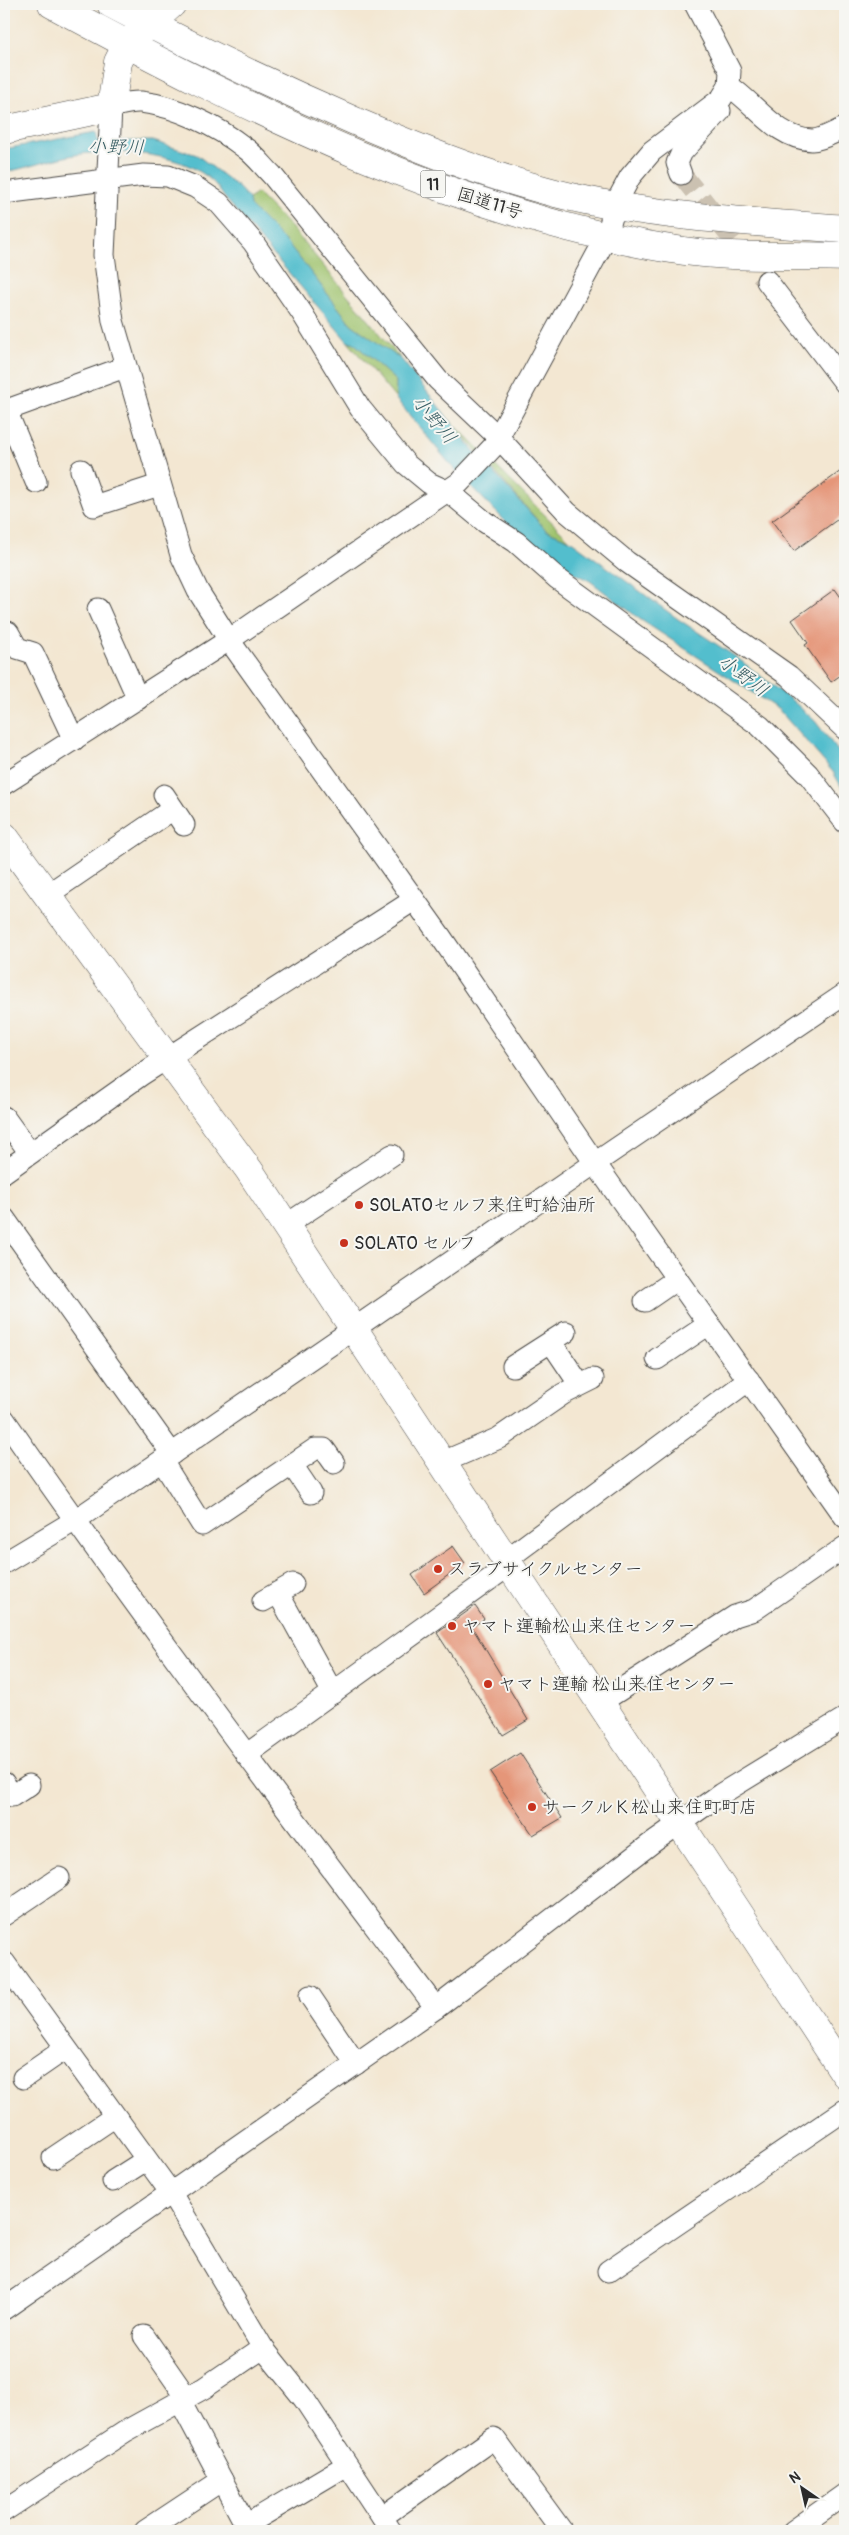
<svg xmlns="http://www.w3.org/2000/svg" width="849" height="2535" viewBox="0 0 849 2535" font-family="Pangolin,'Klee One',sans-serif">
  <rect width="100%" height="100%" fill="#f6f6f2"/>
  <filter id="ink" filterUnits="userSpaceOnUse"><feTurbulence type="fractalNoise" baseFrequency=".02" numOctaves="2"/><feDisplacementMap in="SourceGraphic" scale="10" xChannelSelector="R" yChannelSelector="G"/><feConvolveMatrix kernelMatrix="1 2 1 2 8 2 1 2 1" color-interpolation-filters="sRGB"/></filter>
  <filter id="wash" filterUnits="userSpaceOnUse"><feTurbulence type="fractalNoise" baseFrequency=".0096" numOctaves="4" result="noise"/><feDisplacementMap in="SourceGraphic" scale="20" xChannelSelector="R" yChannelSelector="G"/><feGaussianBlur stdDeviation="1.12" result="paint"/><feColorMatrix in="noise" values="0 0 0 0 0 0 0 0 0 0 0 0 0 0 0 0 0 1.4 0 .05"/><feComposite in="paint" operator="in"/></filter>
  <g filter="url(#wash)">
    <rect width="100%" height="100%" fill="#f3e7d2"/>
    <!-- green -->
    <g fill="#9fc36d" stroke="#65774c">
      <path d="M 257,193 L 291,227 L 402,360 L 351,324 L 290,246 L 250,206 L 249,199 Z"/>
      <path d="M 348,342 L 353,342 L 396,381 L 396,399 Z"/>
      <path d="M 446,416 L 570,540 L 546,530 Z"/>
    </g>
    <!-- water -->
    <path fill="#52becd" stroke="#3e747c" d="M 96,132 L 98,141 L 153,141 L 197,155 L 238,187 L 249,199 L 250,206 L 290,246 L 351,324 L 402,360 L 474,451 L 546,530 L 570,540 L 678,619 L 736,657 L 794,702 L 815,721 L 845,760 L 845,793 L 833,772 L 779,710 L 641,620 L 590,581 L 570,571 L 566,575 L 510,526 L 454,469 L 396,399 L 396,381 L 353,342 L 348,342 L 225,198 C 221,193 218,187 214,183 C 187,154 127,150 90,153 C 64,155 37,165 11,171 L 4,175 L 4,149 Z"/>
    <g id="blocks">
      <!-- building -->
      <g fill="#e59679">
        <path d="M 845,468 L 845,514 L 794,551 L 772,521 Z"/>
        <path d="M 835,589 L 845,603 L 845,672 L 831,682 L 805,645 L 808,643 L 792,620 Z"/>
        <path d="M 453,1546 L 465,1563 L 424,1593 L 412,1575 Z"/>
        <path d="M 475,1606 L 484,1619 L 472,1627 L 528,1720 L 503,1735 L 437,1633 Z"/>
        <path d="M 520,1753 L 562,1818 L 533,1835 L 490,1772 Z"/>
      </g>
    </g>
  </g>
  <g filter="url(#ink)">
    <use href="#blocks" fill-opacity="0" stroke="#494744" stroke-width="1"/>
    <g fill="none" stroke-linecap="round" stroke-linejoin="round">
      <!-- street-tunnel -->
      <path stroke="#cbc1b1" stroke-width="21" stroke-dasharray="21 11" stroke-linecap="butt" d="M 681,174 L 767,281"/>
      <!-- street casing -->
      <g stroke="#494744" stroke-width="23">
        <g id="street">
          <path d="M 729,86 C 756,104 777,139 812,140 C 822,140 836,131 845,128"/>
          <path d="M 681,174 L 677,163 L 682,152 L 720,111"/>
          <path d="M 4,193 L 144,175 L 168,176 L 195,187 L 219,203 L 253,242 L 302,313 L 360,408 L 406,464 L 429,483 L 449,492 L 485,522 L 516,542 L 558,579 L 760,726 L 808,774 L 845,822"/>
          <path d="M 767,281 L 845,383"/>
          <path d="M 6,410 L 36,482"/>
          <path d="M 4,411 L 125,367"/>
          <path d="M 81,470 L 94,506 L 159,485"/>
          <path d="M 98,609 L 138,699"/>
          <path d="M 4,634 L 8,632 L 17,648 L 33,653 L 74,740"/>
          <path d="M 845,729 L 789,676 L 627,562 L 567,512 L 498,437 L 438,380 L 272,175 C 263,166 255,155 245,148 C 217,126 176,106 141,102 C 130,101 121,105 111,107 L 104,255 L 113,321 L 181,555 L 198,591 L 229,640 L 441,937 L 595,1163 L 845,1517"/>
          <path d="M 4,784 L 229,640 L 459,483 L 493,447 L 607,236 L 615,205 L 630,177 L 652,151 L 721,99 L 729,86 L 730,71 L 695,4"/>
          <path d="M 164,795 L 184,825"/>
          <path d="M 47,895 L 173,809"/>
          <path d="M 4,1117 L 30,1153"/>
          <path d="M 4,1172 L 141,1075 L 414,900"/>
          <path d="M 4,1218 L 172,1454"/>
          <path d="M 286,1225 L 392,1155"/>
          <path d="M 645,1301 L 677,1279"/>
          <path d="M 551,1342 L 580,1385"/>
          <path d="M 657,1359 L 709,1324"/>
          <path d="M 513,1366 L 566,1332"/>
          <path d="M 4,1419 C 143,1619 290,1813 436,2008"/>
          <path d="M 162,1461 L 202,1525 L 315,1449 L 324,1449 L 334,1463"/>
          <path d="M 443,1462 L 499,1438 L 563,1394 L 593,1379"/>
          <path d="M 292,1465 L 311,1493"/>
          <path d="M 507,1559 L 749,1380"/>
          <path d="M 4,1563 L 74,1521 L 595,1163 L 845,994"/>
          <path d="M 278,1593 L 333,1693"/>
          <path d="M 263,1601 L 293,1584"/>
          <path d="M 601,1702 L 735,1616 L 754,1610 L 845,1547"/>
          <path d="M 246,1755 L 511,1564"/>
          <path d="M 4,1783 L 12,1796 L 29,1785"/>
          <path d="M 4,1915 L 59,1878"/>
          <path d="M 4,1962 L 171,2193 L 263,2348 L 304,2399 L 391,2531"/>
          <path d="M 310,1996 L 356,2064"/>
          <path d="M 23,2078 L 65,2049"/>
          <path d="M 53,2158 L 114,2117"/>
          <path d="M 113,2181 L 146,2160"/>
          <path d="M 608,2271 L 845,2110"/>
          <path d="M 4,2309 L 436,2008 L 653,1842 L 721,1794 L 845,1718"/>
          <path d="M 144,2336 L 187,2398"/>
          <path d="M 180,2401 L 249,2531"/>
          <path d="M 4,2511 L 126,2431 L 204,2388 L 263,2348"/>
          <path d="M 382,2517 L 494,2438 L 562,2531"/>
          <path d="M 246,2525 L 347,2465"/>
          <path d="M 145,2531 L 222,2480"/>
          <path d="M 793,2531 L 845,2494"/>
        </g>
      </g>
      <!-- secondary casing -->
      <g stroke="#494744" stroke-width="29">
        <g id="secondary">
          <path d="M 4,130 L 111,107 L 118,62 L 127,44 L 172,4"/>
          <path d="M 4,836 L 249,1170 L 845,2074"/>
        </g>
      </g>
      <!-- highway casing -->
      <g stroke="#494744" stroke-width="29">
        <g id="highway">
          <path d="M 52,4 C 246,109 464,219 684,251 C 737,258 792,255 845,257"/>
          <path d="M 111,4 C 192,47 274,86 357,122 C 418,148 480,173 544,190 C 641,217 745,221 845,229"/>
        </g>
      </g>
      <!-- street -->
      <use href="#street" stroke="#fff" stroke-width="21"/>
      <!-- secondary -->
      <use href="#secondary" stroke="#fff" stroke-width="28"/>
      <!-- highway -->
      <use href="#highway" stroke="#fff" stroke-width="28"/>
    </g>
  </g>
  <!-- markers -->
  <g fill="#c8321e" stroke="#f6f6f2" stroke-width="2">
    <circle cx="359" cy="1205" r="5"/>
    <circle cx="344" cy="1243" r="5"/>
    <circle cx="438" cy="1569" r="5"/>
    <circle cx="452" cy="1626" r="5"/>
    <circle cx="488" cy="1684" r="5"/>
    <circle cx="532" cy="1807" r="5"/>
  </g>
  <g text-anchor="middle" stroke-width="4" stroke-linejoin="round" paint-order="stroke">
    <!-- shield labels -->
    <rect fill="#f6f6f2" stroke="#686867" stroke-width="1" x="420.5" y="170.5" width="25" height="27" rx="4"/>
    <g font-size="16" font-weight="bold" fill="#2b2b2b">
      <text x="433" y="190">11</text>
    </g>
    <!-- street labels -->
    <g font-size="18" fill="#2b2b2b" stroke="#f6f6f2">
      <text transform="translate(490 203) rotate(17)" y="6">国道11号</text>
    </g>
    <!-- poi labels -->
    <g font-size="18" fill="#2b2b2b" stroke="#f6f6f2" text-anchor="start">
      <text x="369" y="1211">SOLATOセルフ来住町給油所</text>
      <text x="354" y="1249">SOLATO セルフ</text>
      <text x="448" y="1575">スラブサイクルセンター</text>
      <text x="462" y="1632">ヤマト運輸松山来住センター</text>
      <text x="498" y="1690">ヤマト運輸 松山来住センター</text>
      <text x="542" y="1813">サークルＫ松山来住町町店</text>
    </g>
    <!-- water labels -->
    <g font-size="19" font-style="italic" fill="#395e64" stroke="#f6f6f2">
      <text transform="translate(116 146) rotate(2)" y="7">小野川</text>
      <text transform="translate(435 419) rotate(50)" y="7">小野川</text>
      <text transform="translate(744 675) rotate(37)" y="7">小野川</text>
    </g>
  </g>
  <!-- margin -->
  <rect width="849" height="2535" fill="none" stroke="#f6f6f2" stroke-width="20"/>
  <!-- north arrow -->
  <g transform="translate(802 2488) rotate(326)" stroke="#f6f6f2" stroke-width="4" paint-order="stroke">
  <path d="M0-4L9 19L0 12L-9 19Z" fill="#2b2b2b"/>
  <text y="-8" font-size="14" font-weight="bold" text-anchor="middle" fill="#2b2b2b">N</text>
  </g>
</svg>
